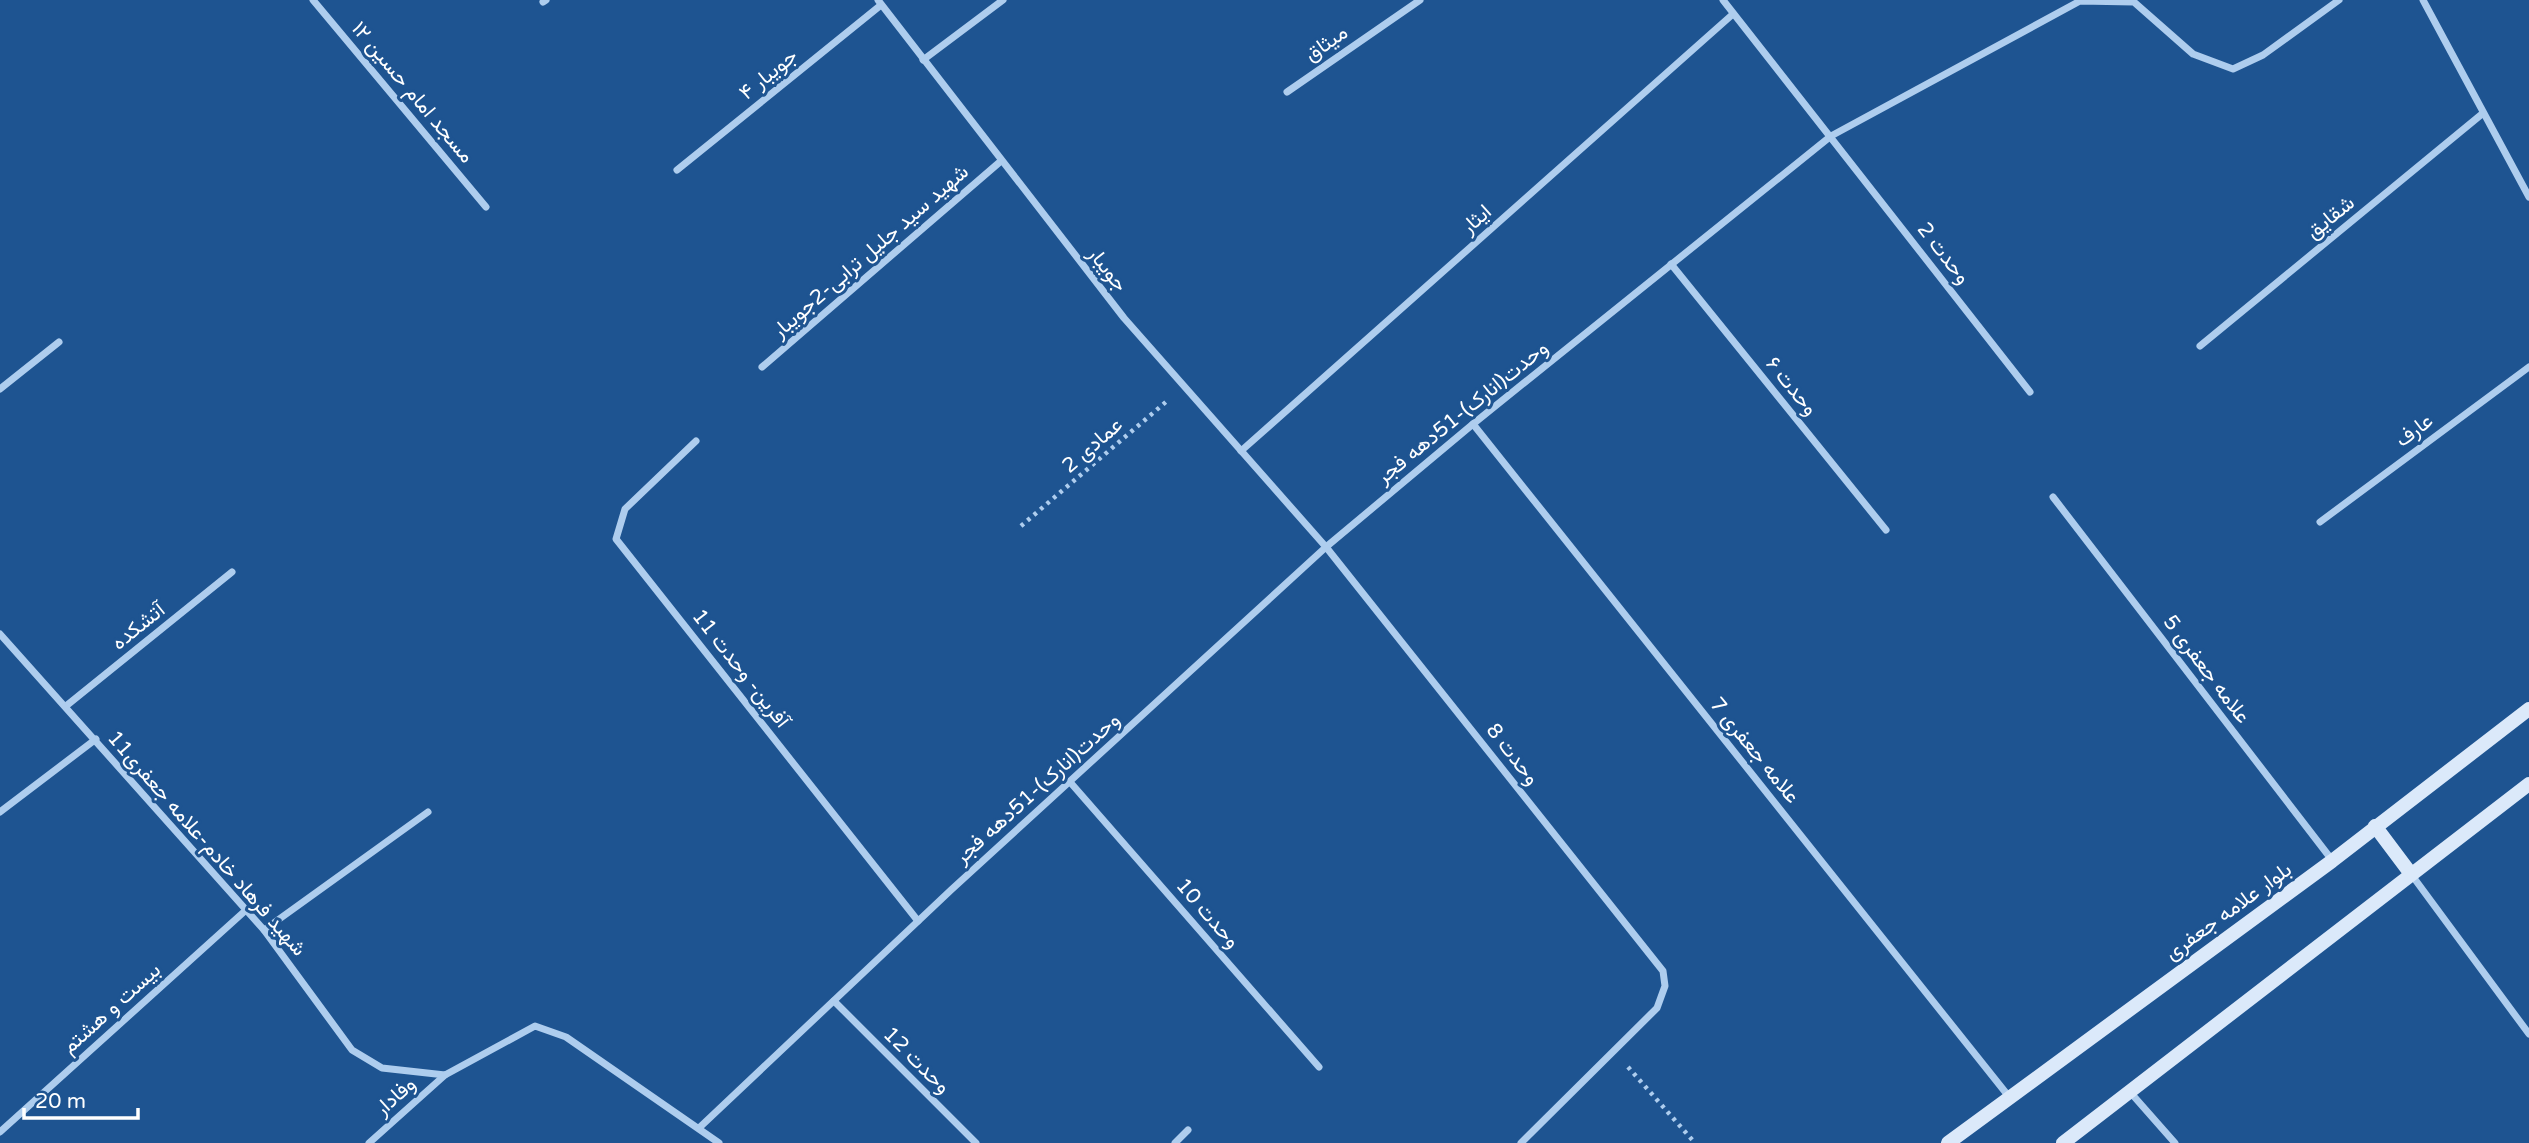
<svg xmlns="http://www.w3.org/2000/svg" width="2529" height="1143" viewBox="0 0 2529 1143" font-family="'Varela Round',Vazirmatn,sans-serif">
  <rect width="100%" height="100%" fill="#1e5491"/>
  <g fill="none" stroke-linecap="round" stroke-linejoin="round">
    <!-- path -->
    <g stroke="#aecdee" stroke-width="4.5" stroke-dasharray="3.5 5" stroke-linecap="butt">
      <path d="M 1021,526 L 1167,401"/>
      <path d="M 1628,1067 L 1695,1143"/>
    </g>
    <!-- minor -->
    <g stroke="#aecdee" stroke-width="7">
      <path d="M 313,0 L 486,207"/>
      <path d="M 878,0 L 1124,318 L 1326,547 L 1663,971 L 1665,986 L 1657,1008 L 1521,1143"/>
      <path d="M 1723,0 L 2030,392"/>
      <path d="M 2423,0 L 2529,197"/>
      <path d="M 543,2 L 546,0"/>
      <path d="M 923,60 L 1003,0"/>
      <path d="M 1287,92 L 1420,0"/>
      <path d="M 677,170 L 881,5"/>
      <path d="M 1671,264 L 1886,530"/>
      <path d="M 2200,346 L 2482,114"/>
      <path d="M 762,367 L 1001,161"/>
      <path d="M 0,389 L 59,342"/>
      <path d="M 1473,424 L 2010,1098"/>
      <path d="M 696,441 L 625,509 L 616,539 L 918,921"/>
      <path d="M 1241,451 L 1733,14"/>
      <path d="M 2053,497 L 2332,860"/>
      <path d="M 2320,522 L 2529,367"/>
      <path d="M 0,634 L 264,930 L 352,1050 L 382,1068 L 445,1075 L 535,1026 L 566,1037 L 719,1143"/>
      <path d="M 66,706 L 232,572"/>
      <path d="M 1070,782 L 1319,1067"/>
      <path d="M 0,812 L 96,739"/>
      <path d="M 2411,874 L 2529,1034"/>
      <path d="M 264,930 L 428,812"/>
      <path d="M 834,1001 L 976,1143"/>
      <path d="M 2130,1092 L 2175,1143"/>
      <path d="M 699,1128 L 951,890 L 1326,547 L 1473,424 L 1831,136 L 2080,1 L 2134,2 L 2193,54 L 2233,69 L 2263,55 L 2339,0"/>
      <path d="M 0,1132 L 246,910"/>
      <path d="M 369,1143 L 445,1075"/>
      <path d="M 1175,1143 L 1188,1130"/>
    </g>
    <!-- secondary -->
    <g stroke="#dbe9fa" stroke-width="14">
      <path d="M 2375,826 L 2411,874"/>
      <path d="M 1948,1143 L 2332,861 L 2529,709"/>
      <path d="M 2063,1143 L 2529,784"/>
    </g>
  </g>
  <g text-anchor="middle" stroke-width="6" stroke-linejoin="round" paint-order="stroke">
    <!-- street labels -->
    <g font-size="21" fill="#fff" stroke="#1e5491">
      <text transform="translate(1326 43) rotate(-35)" y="7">میثاق</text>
      <text transform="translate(768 74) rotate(-39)" y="7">جویبار ۴</text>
      <text transform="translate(413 92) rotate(50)" y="7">مسجد امام حسین ۱۲</text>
      <text transform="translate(2330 217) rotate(-39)" y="7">شقایق</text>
      <text transform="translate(1476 219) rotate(-42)" y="7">ایثار</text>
      <text transform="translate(870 251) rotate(-41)" y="7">شهید سید جلیل ترابی-2جویبار</text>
      <text transform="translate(1944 253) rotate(52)" y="7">وحدت 2</text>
      <text transform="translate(1108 269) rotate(52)" y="7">جویبار</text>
      <text transform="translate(1792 386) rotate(51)" y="7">وحدت ۶</text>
      <text transform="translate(1462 412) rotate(-39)" y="7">وحدت(انارک)-51دهه فجر</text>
      <text transform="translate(2414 430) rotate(-37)" y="7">عارف</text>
      <text transform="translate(1092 445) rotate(-41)" y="7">عمادی 2</text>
      <text transform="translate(138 626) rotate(-39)" y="7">آتشکده</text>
      <text transform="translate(741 668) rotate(52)" y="7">آفرین- وحدت 11</text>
      <text transform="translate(2207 669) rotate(53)" y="7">علامه جعفری 5</text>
      <text transform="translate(1755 750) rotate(51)" y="7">علامه جعفری 7</text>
      <text transform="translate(1513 754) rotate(52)" y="7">وحدت 8</text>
      <text transform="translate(1037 788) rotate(-42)" y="7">وحدت(انارک)-51دهه فجر</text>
      <text transform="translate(207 843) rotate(49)" y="7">شهید فرهاد خادم-علامه جعفری11</text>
      <text transform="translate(2228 911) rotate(-36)" y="7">بلوار علامه جعفری</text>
      <text transform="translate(1208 913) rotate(49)" y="7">وحدت 10</text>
      <text transform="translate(111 1008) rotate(-42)" y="7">بیست و هشتم</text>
      <text transform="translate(917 1060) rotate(45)" y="7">وحدت 12</text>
      <text transform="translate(395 1096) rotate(-42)" y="7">وفادار</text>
    </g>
  </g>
  <!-- scale -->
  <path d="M24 1108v10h114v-10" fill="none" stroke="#ffffff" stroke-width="3.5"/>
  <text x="35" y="1108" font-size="21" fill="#ffffff" stroke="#1e5491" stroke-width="5" paint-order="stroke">20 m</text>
</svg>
